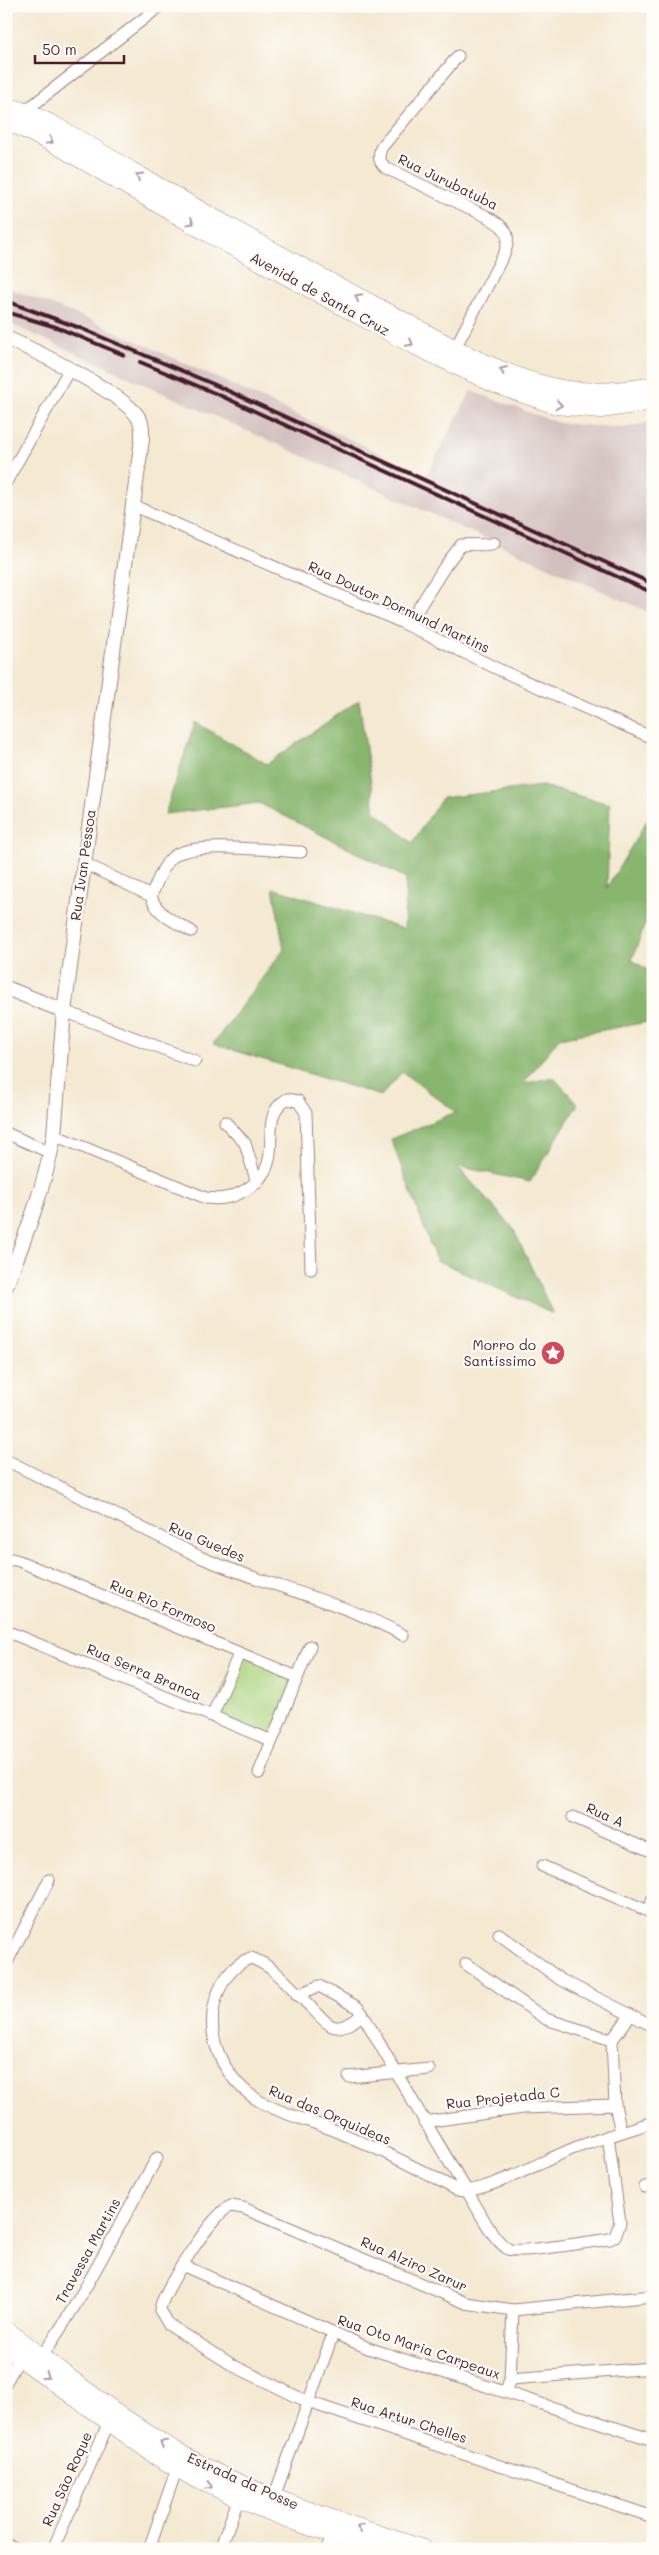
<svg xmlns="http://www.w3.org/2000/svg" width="659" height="2555" viewBox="0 0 659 2555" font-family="Mali,sans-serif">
  <rect width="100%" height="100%" fill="#fdfcf7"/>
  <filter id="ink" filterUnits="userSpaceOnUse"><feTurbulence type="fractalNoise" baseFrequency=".02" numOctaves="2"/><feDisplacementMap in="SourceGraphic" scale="10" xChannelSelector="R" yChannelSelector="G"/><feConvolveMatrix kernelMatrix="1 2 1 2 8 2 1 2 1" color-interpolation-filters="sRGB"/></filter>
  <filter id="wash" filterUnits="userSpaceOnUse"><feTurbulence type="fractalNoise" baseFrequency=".0096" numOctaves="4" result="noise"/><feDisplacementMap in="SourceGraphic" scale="20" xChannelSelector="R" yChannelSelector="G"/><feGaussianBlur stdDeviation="1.12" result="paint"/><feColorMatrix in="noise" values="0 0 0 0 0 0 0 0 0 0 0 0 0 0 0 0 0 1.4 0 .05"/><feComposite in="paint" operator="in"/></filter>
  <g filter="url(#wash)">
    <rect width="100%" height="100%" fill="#f4e9d1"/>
    <!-- industrial -->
    <path fill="#d1c0bd" d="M 6,287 L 93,321 L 556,534 L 427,474 L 471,391 L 559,423 L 622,428 L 653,422 L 653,614 L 6,322 Z"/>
    <!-- green -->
    <path fill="#abd47f" stroke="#7a7a55" d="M 239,1654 L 297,1677 L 270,1740 L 212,1716 Z"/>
    <!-- forest -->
    <path fill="#88b66e" stroke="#696a4c" d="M 359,700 L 375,811 L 412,843 L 442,798 L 542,786 L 610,804 L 607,888 L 647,820 L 653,822 L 653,914 L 645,924 L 632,960 L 653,973 L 653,1021 L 559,1038 L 523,1084 L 553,1077 L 578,1104 L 530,1182 L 457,1166 L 513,1228 L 553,1314 L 436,1260 L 391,1139 L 456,1112 L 402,1072 L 381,1096 L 213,1044 L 284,949 L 273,888 L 404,929 L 406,878 L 259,803 L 165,814 L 195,722 L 267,764 Z"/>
  </g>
  <g filter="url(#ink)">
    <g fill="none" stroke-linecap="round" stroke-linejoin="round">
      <!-- minor casing -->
      <g stroke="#9f847e" stroke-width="13">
        <g id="minor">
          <path d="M 24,112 L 160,6"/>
          <path d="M 455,348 L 505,252 C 513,230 501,225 484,215 L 386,168 C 379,162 378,157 381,148 L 458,56"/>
          <path d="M 6,482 L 69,370"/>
          <path d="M 132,505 L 401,622 L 500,670 L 653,738"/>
          <path d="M 408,625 L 445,566 L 461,545 C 472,543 483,547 494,543"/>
          <path d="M 84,863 L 151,896"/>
          <path d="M 191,931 C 175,922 156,914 151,896 C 157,883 163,864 174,856 C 194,841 274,851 301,852"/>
          <path d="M 64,1011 L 195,1061"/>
          <path d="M 225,1122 L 245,1143 L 257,1183"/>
          <path d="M 6,1133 L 51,1153"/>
          <path d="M 54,1135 L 206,1198 C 221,1200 233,1198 247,1189 C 291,1162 253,1119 287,1099 L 298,1101 L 306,1113 L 311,1269"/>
          <path d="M 6,1460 L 200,1557 C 267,1586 339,1600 403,1635"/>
          <path d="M 6,1562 L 12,1559 L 19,1561 L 297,1677"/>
          <path d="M 6,1631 L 270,1740"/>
          <path d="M 212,1716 L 239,1654"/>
          <path d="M 259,1773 L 310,1646"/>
          <path d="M 573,1817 L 653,1852"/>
          <path d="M 542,1866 L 653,1913"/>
          <path d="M 649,1912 L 653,1897"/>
          <path d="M 499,1934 L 561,1980 L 653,2026"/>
          <path d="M 6,1964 L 49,1880"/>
          <path d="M 466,1964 L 546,2019 L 612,2040"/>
          <path d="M 297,1995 L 319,1986 L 357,2007 L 362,2013 C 357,2021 341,2030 332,2026 C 325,2023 319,2015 314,2010 C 295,1993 276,1966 251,1958 C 232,1964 218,1986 214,2006 C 210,2026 213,2043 222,2061 C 249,2112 294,2113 341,2133 C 381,2150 420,2169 457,2190 C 478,2197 549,2158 572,2149 C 599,2139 626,2131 653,2122"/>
          <path d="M 362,2013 C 397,2075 433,2136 470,2196 C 480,2212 492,2239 508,2249 C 517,2254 594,2241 610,2239 L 615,2236 L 620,2223 L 608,2136"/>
          <path d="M 349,2077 L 429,2069"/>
          <path d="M 424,2122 L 523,2108 L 615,2105"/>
          <path d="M 621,2132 L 615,2105 L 612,2040 L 630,2016"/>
          <path d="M 645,2187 L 653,2186"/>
          <path d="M 182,2265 L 368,2348 L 653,2440"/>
          <path d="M 653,2296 L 513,2310 L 466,2303 L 243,2208 L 231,2206 C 215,2210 161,2293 160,2310 L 169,2325 L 234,2366 L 308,2402 L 653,2517"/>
          <path d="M 42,2356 C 86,2294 119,2224 157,2158"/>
          <path d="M 510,2379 L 653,2368"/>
          <path d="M 6,2382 L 20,2357"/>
          <path d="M 508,2385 L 510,2379 L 513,2310"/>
          <path d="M 274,2497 L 333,2334"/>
          <path d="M 6,2544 L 17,2549"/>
          <path d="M 53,2549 L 109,2422"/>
          <path d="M 149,2549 L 177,2468"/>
          <path d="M 220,2549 L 238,2500"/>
          <path d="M 327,2549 L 333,2535"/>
        </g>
      </g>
      <!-- tertiary casing -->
      <g stroke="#9f847e" stroke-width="16">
        <g id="tertiary">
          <path d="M 6,338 C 34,350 124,394 138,417 C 143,424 142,431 142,439 L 64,1011 L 54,1135 C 45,1187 25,1237 6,1286"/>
          <path d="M 6,988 L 64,1011"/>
        </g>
      </g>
      <!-- primary casing -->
      <g stroke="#9f847e" stroke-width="19">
        <g id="primary">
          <path d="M 6,106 C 44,115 98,152 133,172 C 219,222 306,270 394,316 C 444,343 496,374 552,387 C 585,395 619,392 653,386"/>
          <path d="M 6,120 L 57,145 L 212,235 L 412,344 L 495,384 L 556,405 L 601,409 L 653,401"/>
          <path d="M 6,2330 C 69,2377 132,2430 203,2466 C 272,2502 349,2524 423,2549"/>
          <path d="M 6,2347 L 158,2457 L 193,2477 L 261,2508 L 333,2535 L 381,2549"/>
        </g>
      </g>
      <!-- minor -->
      <use href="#minor" stroke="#fff" stroke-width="11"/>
      <!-- tertiary -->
      <use href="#tertiary" stroke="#fff" stroke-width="14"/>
      <!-- primary -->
      <use href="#primary" stroke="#fff" stroke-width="18"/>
      <!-- rail -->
      <g stroke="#4a1f2b" stroke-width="4">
        <path d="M 6,301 L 80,328 L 213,384 L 653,584"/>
        <path d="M 6,312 L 56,327 L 124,355"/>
        <path d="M 140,362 L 217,394 L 653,593"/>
      </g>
    </g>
    <!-- one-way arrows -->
    <defs><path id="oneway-chevron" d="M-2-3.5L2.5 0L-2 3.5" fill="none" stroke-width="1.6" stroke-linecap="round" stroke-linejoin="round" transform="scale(1.25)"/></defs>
    <g stroke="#ae9aa0">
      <use href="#oneway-chevron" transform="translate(50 141) rotate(29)"/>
      <use href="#oneway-chevron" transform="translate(139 176) rotate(-150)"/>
      <use href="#oneway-chevron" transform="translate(191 222) rotate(30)"/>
      <use href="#oneway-chevron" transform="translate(358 297) rotate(-152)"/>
      <use href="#oneway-chevron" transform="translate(410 343) rotate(28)"/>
      <use href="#oneway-chevron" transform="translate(503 370) rotate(-156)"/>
      <use href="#oneway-chevron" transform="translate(559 405) rotate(8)"/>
      <use href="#oneway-chevron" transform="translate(46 2376) rotate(36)"/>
      <use href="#oneway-chevron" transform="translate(163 2443) rotate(-147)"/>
      <use href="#oneway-chevron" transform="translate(209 2486) rotate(26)"/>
      <use href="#oneway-chevron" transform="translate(360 2528) rotate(-162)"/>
    </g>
  </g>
  <!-- icons -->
  <defs>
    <g id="sight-disc" transform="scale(1.25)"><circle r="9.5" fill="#d1495b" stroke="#fdfcf7"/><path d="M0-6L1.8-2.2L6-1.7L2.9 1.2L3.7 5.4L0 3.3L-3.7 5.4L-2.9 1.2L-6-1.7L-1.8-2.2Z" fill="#fff"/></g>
  </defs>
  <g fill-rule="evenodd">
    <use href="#sight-disc" x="553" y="1353"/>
  </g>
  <g text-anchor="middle" stroke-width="4.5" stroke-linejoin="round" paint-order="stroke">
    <!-- street labels -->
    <g font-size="14" fill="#4a1f2b" stroke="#fdfcf7">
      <text transform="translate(448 182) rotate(26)" y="5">Rua Jurubatuba</text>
      <text transform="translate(320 294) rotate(29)" y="5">Avenida de Santa Cruz</text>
      <text transform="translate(399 607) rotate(25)" y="5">Rua Doutor Dormund Martins</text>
      <text transform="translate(83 865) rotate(-82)" y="5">Rua Ivan Pessoa</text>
      <text transform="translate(207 1542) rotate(23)" y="5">Rua Guedes</text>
      <text transform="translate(163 1606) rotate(23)" y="5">Rua Rio Formoso</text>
      <text transform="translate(144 1672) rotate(23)" y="5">Rua Serra Branca</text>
      <text transform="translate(605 1815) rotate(24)" y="5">Rua A</text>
      <text transform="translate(503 2098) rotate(-6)" y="5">Rua Projetada C</text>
      <text transform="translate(330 2115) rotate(23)" y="5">Rua das Orquideas</text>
      <text transform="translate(88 2251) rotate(-61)" y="5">Travessa Martins</text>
      <text transform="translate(414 2264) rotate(24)" y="5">Rua Alziro Zarur</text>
      <text transform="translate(419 2347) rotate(19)" y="5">Rua Oto Maria Carpeaux</text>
      <text transform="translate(409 2420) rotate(18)" y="5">Rua Artur Chelles</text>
      <text transform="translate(67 2479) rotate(-66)" y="5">Rua São Roque</text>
      <text transform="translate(243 2481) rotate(24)" y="5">Estrada da Posse</text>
    </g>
    <!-- poi labels -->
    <g font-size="14" fill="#4a1f2b" stroke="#fdfcf7" text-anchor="end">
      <text x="536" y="1350">Morro do<tspan x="536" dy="16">Santíssimo</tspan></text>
    </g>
  </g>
  <!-- margin -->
  <rect width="659" height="2555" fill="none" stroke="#fdfcf7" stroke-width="25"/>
  <!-- scale -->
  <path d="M35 55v8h89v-8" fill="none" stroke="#4a1f2b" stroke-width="2.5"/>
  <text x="42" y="55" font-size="15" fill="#4a1f2b" stroke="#fdfcf7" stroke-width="4" paint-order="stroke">50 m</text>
</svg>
